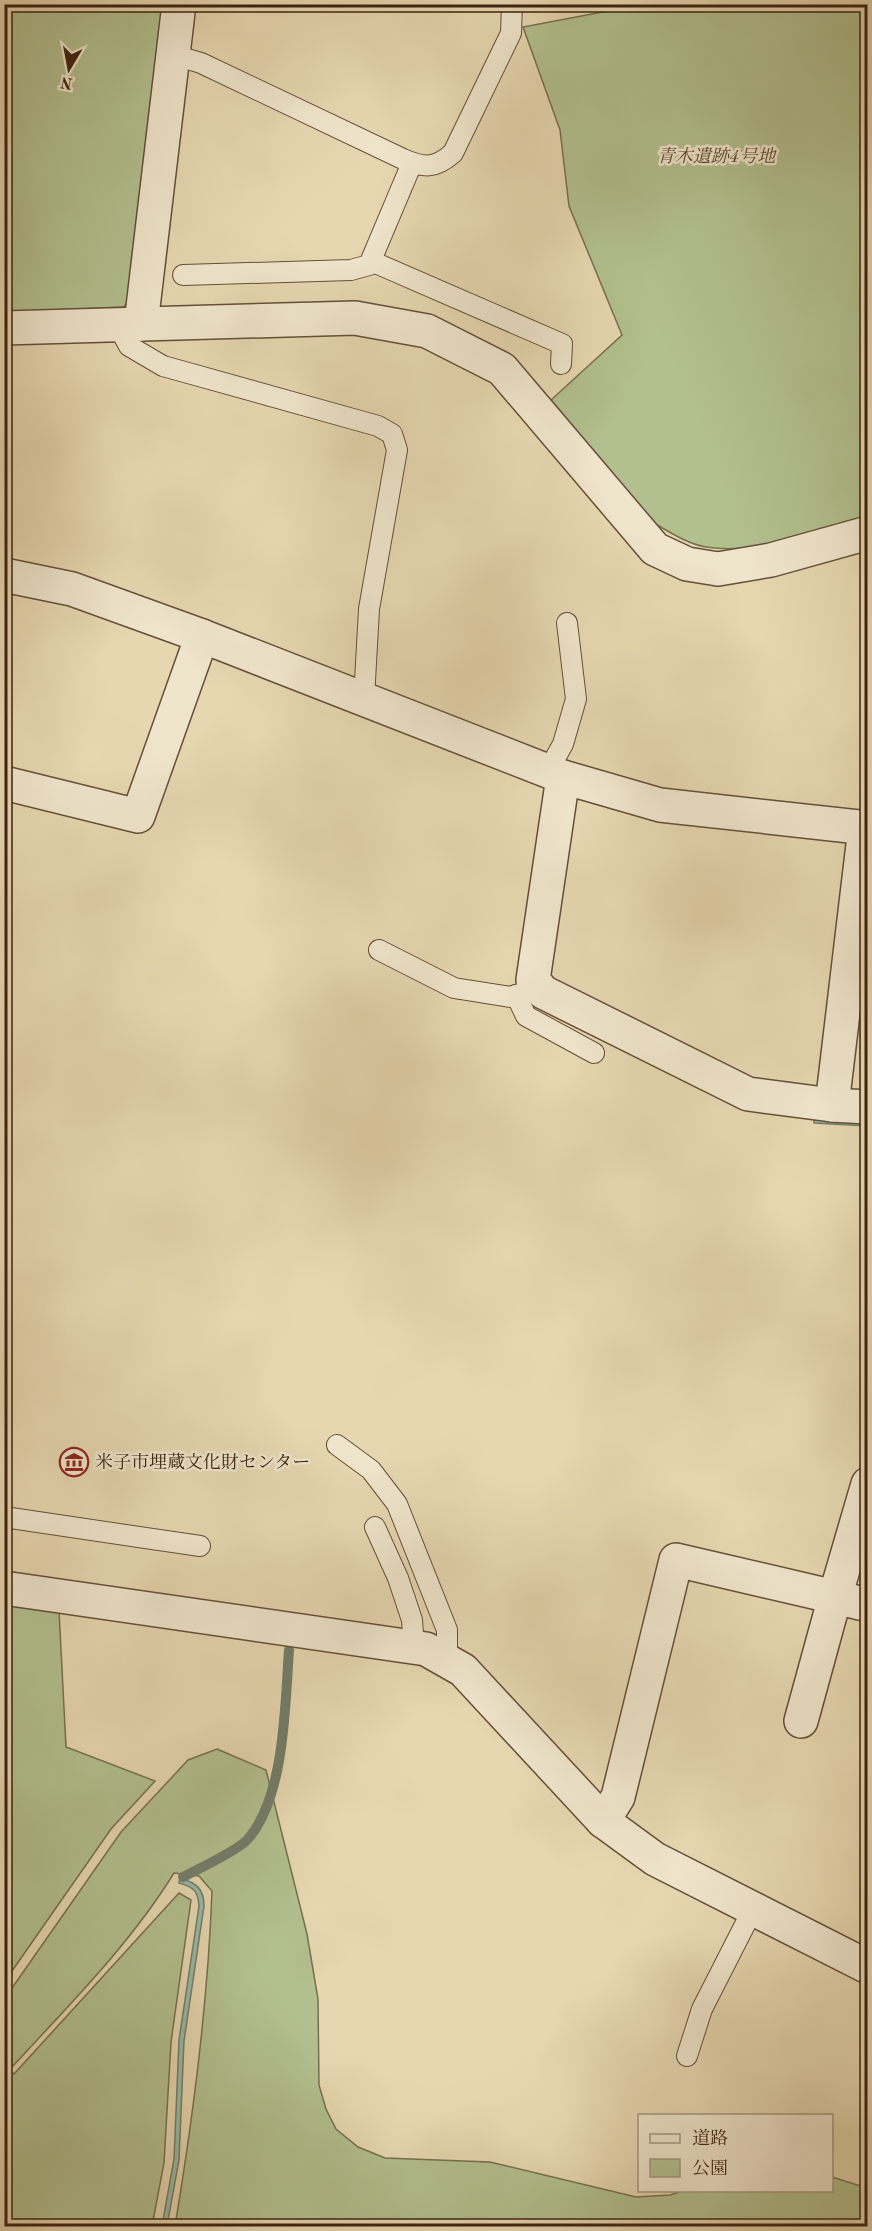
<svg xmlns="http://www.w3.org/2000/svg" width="872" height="2231" viewBox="0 0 872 2231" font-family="'Old Standard TT','Noto Serif JP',serif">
  <rect width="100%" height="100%" fill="#e6d7b0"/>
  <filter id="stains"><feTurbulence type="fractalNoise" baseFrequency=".00333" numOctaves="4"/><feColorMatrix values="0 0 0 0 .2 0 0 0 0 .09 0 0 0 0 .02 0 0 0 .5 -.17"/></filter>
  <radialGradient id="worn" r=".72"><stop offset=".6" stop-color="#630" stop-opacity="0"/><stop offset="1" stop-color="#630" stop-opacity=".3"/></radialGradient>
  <!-- green -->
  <g fill="#b2bf8e" stroke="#777050" stroke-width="1.5">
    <path d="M 4,5 L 170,5 L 132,294 L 124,307 L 5,312 Z"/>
    <path d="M 628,5 L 867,5 L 867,517 C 819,530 757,556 706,547 C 687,544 668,531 652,522 L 551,400 L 622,335 L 569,206 L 560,130 L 523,27 L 613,10 Z"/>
    <path d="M 5,1604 L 59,1611 L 66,1747 L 155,1781 L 111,1829 L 5,1981 Z"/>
    <path d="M 217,1749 L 266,1770 L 307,1934 L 318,1999 L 319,2085 L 326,2109 L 336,2129 L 358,2147 L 385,2158 L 490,2162 L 636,2197 L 670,2195 L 685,2190 L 832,2190 L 832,2177 L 867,2188 L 867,2226 L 175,2226 C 193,2118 208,2001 212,1891 L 199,1876 L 174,1873 C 131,1943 69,2005 13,2066 L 5,2058 L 5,1998 L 121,1832 L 188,1760 Z"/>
    <path d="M 179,1893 L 191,1900 L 171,2042 L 164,2163 L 152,2226 L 5,2226 L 4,2068 L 14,2074 Z"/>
  </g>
  <!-- water -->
  <g fill="#97baa6" stroke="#737d6a" stroke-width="1.5">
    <path d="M 814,1118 L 867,1122 L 867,1126 L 814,1123 Z"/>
    <path d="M 180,1878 C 196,1883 204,1888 204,1906 L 184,2041 L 179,2160 L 167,2226 L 162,2226 L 174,2159 L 179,2040 L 199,1906 C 198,1891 194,1887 179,1883 Z"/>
  </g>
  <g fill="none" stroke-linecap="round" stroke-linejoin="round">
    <!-- stream -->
    <path stroke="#737d6a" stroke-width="10" d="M 183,1877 C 198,1869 237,1851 247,1840 C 285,1798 285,1705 289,1650"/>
    <!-- lane casing -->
    <g stroke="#664f39" stroke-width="22">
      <g id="lane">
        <path d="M 174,55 L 201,63 L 403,159 C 424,168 435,169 453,153 L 511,33 L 512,4"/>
        <path d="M 371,261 L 562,344 L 561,364"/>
        <path d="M 183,275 L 351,270 L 369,265 L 412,163"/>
        <path d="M 117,324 L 129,346 L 163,366 L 378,426 L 392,434 L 397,450 L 369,609 L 364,699"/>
        <path d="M 548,771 L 563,744 L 576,699 L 567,623"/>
        <path d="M 379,950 L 454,988 L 510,997 L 526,992 L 537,985"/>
        <path d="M 516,995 L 526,1016 L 594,1053"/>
        <path d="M 337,1445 L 371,1470 L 397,1504 L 447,1630 L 447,1661"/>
        <path d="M 4,1517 L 200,1546"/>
        <path d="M 375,1527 L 398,1578 L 412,1620 L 414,1647"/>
        <path d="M 687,2056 L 702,2009 L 753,1909"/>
      </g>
    </g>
    <!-- street casing -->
    <g stroke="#664f39" stroke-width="36">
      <g id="street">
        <path d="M 141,324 L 179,4"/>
        <path d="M 4,328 L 355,318 L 427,331 L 502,369 L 655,549 L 687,564 L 718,569 L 771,560 L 868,533"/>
        <path d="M 4,575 L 72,589 L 202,636 L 563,777 L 660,805 L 868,828"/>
        <path d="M 563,777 L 533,980 L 543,992 L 748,1094 L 832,1105 L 868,1107"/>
        <path d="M 4,783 L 138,816 L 202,636"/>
        <path d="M 832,1105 L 865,828"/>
        <path d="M 4,1588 L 426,1649 L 463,1670 L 603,1821 L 655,1859 L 868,1967"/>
        <path d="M 801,1721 L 835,1597 L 868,1605"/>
        <path d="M 603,1821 L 618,1797 L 676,1560 L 835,1597 L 868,1484"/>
      </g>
    </g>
    <!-- lane -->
    <use href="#lane" stroke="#efe5cc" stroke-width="20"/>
    <!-- street -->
    <use href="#street" stroke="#efe5cc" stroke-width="33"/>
  </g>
  <!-- icons -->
  <defs>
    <g id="museum-ring" transform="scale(1.5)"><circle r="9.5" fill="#efe5cc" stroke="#8f2418" stroke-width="1.5"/><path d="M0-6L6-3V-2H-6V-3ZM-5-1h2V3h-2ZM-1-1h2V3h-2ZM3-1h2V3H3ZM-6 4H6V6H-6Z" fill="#8f2418"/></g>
  </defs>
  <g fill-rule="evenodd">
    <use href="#museum-ring" x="74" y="1462"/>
  </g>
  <g text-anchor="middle" stroke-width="5" stroke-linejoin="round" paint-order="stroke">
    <!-- park labels -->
    <g font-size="18" font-style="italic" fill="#5a4930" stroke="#efe5cc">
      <text x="716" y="162">青木遺跡4号地</text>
    </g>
    <!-- poi labels -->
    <g font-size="18" fill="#3c2211" stroke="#efe5cc" text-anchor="start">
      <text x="95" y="1468">米子市埋蔵文化財センター</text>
    </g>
  </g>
  <!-- margin -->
  <rect width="872" height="2231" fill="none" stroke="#e6d7b0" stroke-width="24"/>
  <rect x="6" y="6" width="860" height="2219" fill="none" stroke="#3c2211" stroke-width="3"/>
  <rect x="12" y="12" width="848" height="2207" fill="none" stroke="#3c2211" stroke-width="1.5"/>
  <!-- legend -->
  <rect x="638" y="2114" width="195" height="78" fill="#efe5cc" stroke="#a79781" stroke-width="1.5"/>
  <rect x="650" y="2134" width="30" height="9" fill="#efe5cc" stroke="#a79781" stroke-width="1.5"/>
  <text x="692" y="2144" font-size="18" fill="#3c2211">道路</text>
  <rect x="650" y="2159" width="30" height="18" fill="#b2bf8e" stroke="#a79781" stroke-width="1.5"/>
  <text x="692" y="2174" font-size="18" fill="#3c2211">公園</text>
  <!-- north arrow -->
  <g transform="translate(69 69) rotate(190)" stroke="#efe5cc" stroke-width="4.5" paint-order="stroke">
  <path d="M0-4.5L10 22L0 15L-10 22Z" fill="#3c2211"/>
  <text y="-9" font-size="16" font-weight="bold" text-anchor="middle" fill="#3c2211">N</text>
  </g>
  <rect width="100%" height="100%" filter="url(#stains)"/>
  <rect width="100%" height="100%" fill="url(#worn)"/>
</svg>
